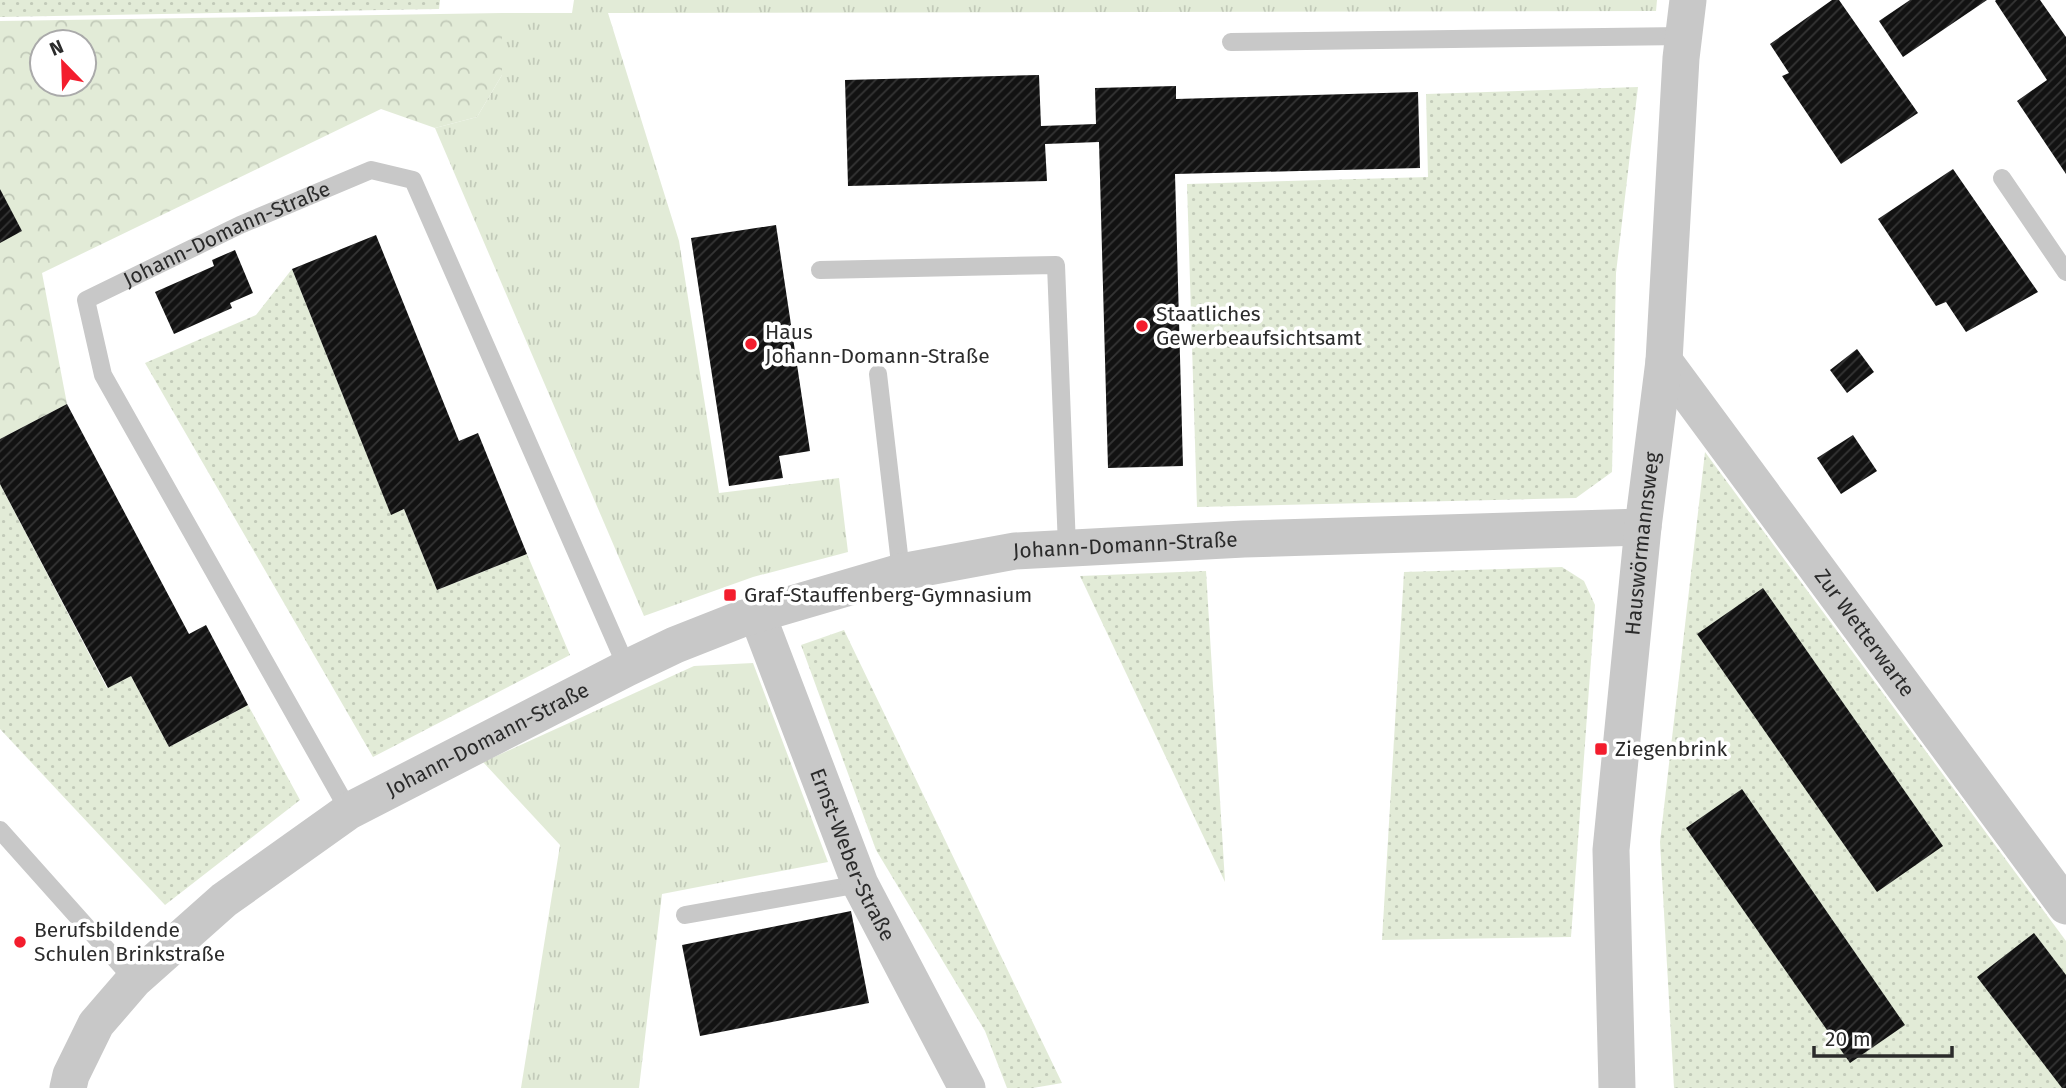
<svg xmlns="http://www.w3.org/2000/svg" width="2066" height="1088" viewBox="0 0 2066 1088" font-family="'Fira Sans',sans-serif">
  <defs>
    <pattern id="grass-dots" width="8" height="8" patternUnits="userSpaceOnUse" patternTransform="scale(1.75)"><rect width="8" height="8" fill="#e2ebd7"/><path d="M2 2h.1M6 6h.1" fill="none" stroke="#c2cab9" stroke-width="1.8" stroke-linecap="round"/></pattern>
    <pattern id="forest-crowns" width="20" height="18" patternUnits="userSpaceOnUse" patternTransform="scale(1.75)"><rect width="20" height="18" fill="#e2ebd7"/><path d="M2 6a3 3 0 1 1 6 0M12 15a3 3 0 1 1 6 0" fill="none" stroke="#c2cab9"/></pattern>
    <pattern id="park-tufts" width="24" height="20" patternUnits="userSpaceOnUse" patternTransform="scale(1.75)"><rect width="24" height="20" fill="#e2ebd7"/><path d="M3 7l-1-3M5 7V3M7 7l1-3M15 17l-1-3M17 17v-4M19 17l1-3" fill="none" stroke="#c2cab9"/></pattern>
    <pattern id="building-hatch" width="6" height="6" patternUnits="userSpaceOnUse" patternTransform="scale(1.75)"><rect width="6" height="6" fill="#121212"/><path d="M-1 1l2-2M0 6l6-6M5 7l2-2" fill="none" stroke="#353535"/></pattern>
  </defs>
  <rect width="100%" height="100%" fill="#fff"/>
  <!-- grass -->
  <g fill="url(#grass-dots)">
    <path d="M 0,0 L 440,0 L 439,9 L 0,17 Z"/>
    <path d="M 1638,87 L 1616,273 L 1612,472 L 1576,498 L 1197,507 L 1187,184 L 1428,177 L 1426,94 Z"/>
    <path d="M 292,269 L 391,514 L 404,509 L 437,590 L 527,554 L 570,655 L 373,757 L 145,363 L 256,315 Z"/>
    <path d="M 1705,452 L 2066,941 L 2066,1088 L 1674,1088 L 1660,842 Z"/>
    <path d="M 0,484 L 107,688 L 131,676 L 169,747 L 248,705 L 300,800 L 165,905 L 0,729 Z"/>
    <path d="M 1562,567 L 1584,581 L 1595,605 L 1571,937 L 1382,940 L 1404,572 Z"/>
    <path d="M 1206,571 L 1225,882 L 1080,576 Z"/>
    <path d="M 844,630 L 1062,1083 L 1033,1088 L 1007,1088 L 985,1031 L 876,850 L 801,645 Z"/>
  </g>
  <!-- forest -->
  <path fill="url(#forest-crowns)" fill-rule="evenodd" d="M 502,13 L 502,75 L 477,117 L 435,128 L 381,109 L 42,273 L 67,404 L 0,439 L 0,21 ZM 42,42 L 84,42 L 84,84 L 42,84 Z"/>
  <!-- park -->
  <g fill="url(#park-tufts)">
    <path d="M 574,0 L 1657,0 L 1656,11 L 608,13 L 679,241 L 719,493 L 839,478 L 848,552 L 753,577 L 644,616 L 435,128 L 477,117 L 502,75 L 502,13 L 572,13 Z"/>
    <path d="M 753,663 L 828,862 L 662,894 L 639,1088 L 521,1088 L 560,845 L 483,762 L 694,666 Z"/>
  </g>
  <!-- building -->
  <g fill="url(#building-hatch)">
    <path d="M 1832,0 L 1839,0 L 1918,113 L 1841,164 L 1782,76 L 1789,73 L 1770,44 Z"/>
    <path d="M 1910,0 L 1987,0 L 1903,57 L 1879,21 Z"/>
    <path d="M 1996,0 L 2040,0 L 2066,37 L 2066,174 L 2017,101 L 2047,80 L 1995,1 Z"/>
    <path d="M 1039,75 L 1041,126 L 1096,124 L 1095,88 L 1176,86 L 1176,99 L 1418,92 L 1420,168 L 1175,174 L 1183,466 L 1108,468 L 1099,142 L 1045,144 L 1047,181 L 848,186 L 845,80 Z"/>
    <path d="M 1953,169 L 2038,292 L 1966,332 L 1946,302 L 1936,306 L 1878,219 Z"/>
    <path d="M 0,189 L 22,231 L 0,243 Z"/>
    <path d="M 776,225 L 810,451 L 779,456 L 783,478 L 729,486 L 691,238 Z"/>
    <path d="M 376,235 L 459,441 L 478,433 L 527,554 L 437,590 L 404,509 L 391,515 L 292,269 Z"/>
    <path d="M 235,250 L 253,293 L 230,303 L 232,308 L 174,334 L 155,292 L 214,266 L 212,260 Z"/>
    <path d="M 1857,349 L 1874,372 L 1847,393 L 1830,370 Z"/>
    <path d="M 67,404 L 189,634 L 206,625 L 248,705 L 169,747 L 131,676 L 108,688 L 0,484 L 0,439 Z"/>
    <path d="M 1853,435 L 1877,471 L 1841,494 L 1817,458 Z"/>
    <path d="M 1763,588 L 1943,846 L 1877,892 L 1697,634 Z"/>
    <path d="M 1742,789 L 1905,1025 L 1850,1063 L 1686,828 Z"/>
    <path d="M 851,911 L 869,1003 L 700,1036 L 682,945 Z"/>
    <path d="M 2034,933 L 2066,975 L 2066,1088 L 2062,1088 L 1977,977 Z"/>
  </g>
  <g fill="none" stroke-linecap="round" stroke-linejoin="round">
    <!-- lane -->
    <g stroke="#c8c8c8" stroke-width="18">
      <path d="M 1231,42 L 1684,36"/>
      <path d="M 2002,178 L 2066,272"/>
      <path d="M 820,270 L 1056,265 L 1067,547"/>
      <path d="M 878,374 L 901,572"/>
      <path id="s1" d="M 349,811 L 103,375 L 86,300 L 240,225 L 371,170 L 413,180 L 627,668"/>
      <path d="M 0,830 L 134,980"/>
      <path d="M 685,915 L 860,884"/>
    </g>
    <!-- street -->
    <g stroke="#c8c8c8" stroke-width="37">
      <path id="s2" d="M 1664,361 L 2066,906"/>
      <path id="s3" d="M 757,614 L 860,884 L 967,1088"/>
      <path id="s4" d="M 68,1088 L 71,1075 L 96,1024 L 134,980 L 224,900 L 349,811 L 627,668 L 675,645 L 741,619 L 901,572 L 1015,551 L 1244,539 L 1643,527"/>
      <path id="s5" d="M 1617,1088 L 1611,850 L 1643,527 L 1664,361 L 1681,58 L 1688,0"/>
    </g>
  </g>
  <!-- markers -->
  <g fill="#f31d2d" stroke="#fff" stroke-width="2.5">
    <circle cx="1142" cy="326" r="7"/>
    <circle cx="751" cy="344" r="7"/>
    <rect x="723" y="588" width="14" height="14" rx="3.5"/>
    <rect x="1594" y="742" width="14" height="14" rx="3.5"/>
    <circle cx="20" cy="942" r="7"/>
  </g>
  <g text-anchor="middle" stroke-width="7" stroke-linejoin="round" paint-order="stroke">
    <!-- street labels -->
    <g font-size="21" fill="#2b2b2b" stroke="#fff">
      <text dy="7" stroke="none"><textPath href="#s1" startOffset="733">Johann-Domann-Straße</textPath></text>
      <text dy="7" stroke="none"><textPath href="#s5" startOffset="546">Hauswörmannsweg</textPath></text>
      <text dy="7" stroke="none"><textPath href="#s4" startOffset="1232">Johann-Domann-Straße</textPath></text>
      <text dy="7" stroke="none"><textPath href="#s2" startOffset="338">Zur Wetterwarte</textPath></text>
      <text dy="7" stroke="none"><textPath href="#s4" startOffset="558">Johann-Domann-Straße</textPath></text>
      <text dy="7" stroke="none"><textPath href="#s3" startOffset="259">Ernst-Weber-Straße</textPath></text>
    </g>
    <!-- poi labels -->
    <g font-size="21" fill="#2b2b2b" stroke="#fff" text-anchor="start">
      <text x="1156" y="321">Staatliches<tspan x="1156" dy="24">Gewerbeaufsichtsamt</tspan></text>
      <text x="765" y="339">Haus<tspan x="765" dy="24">Johann-Domann-Straße</tspan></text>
      <text x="744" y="602">Graf-Stauffenberg-Gymnasium</text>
      <text x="1615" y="756">Ziegenbrink</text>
      <text x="34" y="937">Berufsbildende<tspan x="34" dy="24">Schulen Brinkstraße</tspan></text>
    </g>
  </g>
  <!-- north arrow -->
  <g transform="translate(63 63) rotate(337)"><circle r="33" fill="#ffffff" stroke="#aaaaaa" stroke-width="2"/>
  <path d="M0-5L12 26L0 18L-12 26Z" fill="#f31d2d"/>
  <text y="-10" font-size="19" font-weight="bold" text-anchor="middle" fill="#2b2b2b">N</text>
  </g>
  <!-- scale -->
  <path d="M1814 1046v10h138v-10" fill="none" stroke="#2b2b2b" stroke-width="3.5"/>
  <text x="1825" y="1046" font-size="21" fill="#2b2b2b" stroke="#ffffff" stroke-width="5" paint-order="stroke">20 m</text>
</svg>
